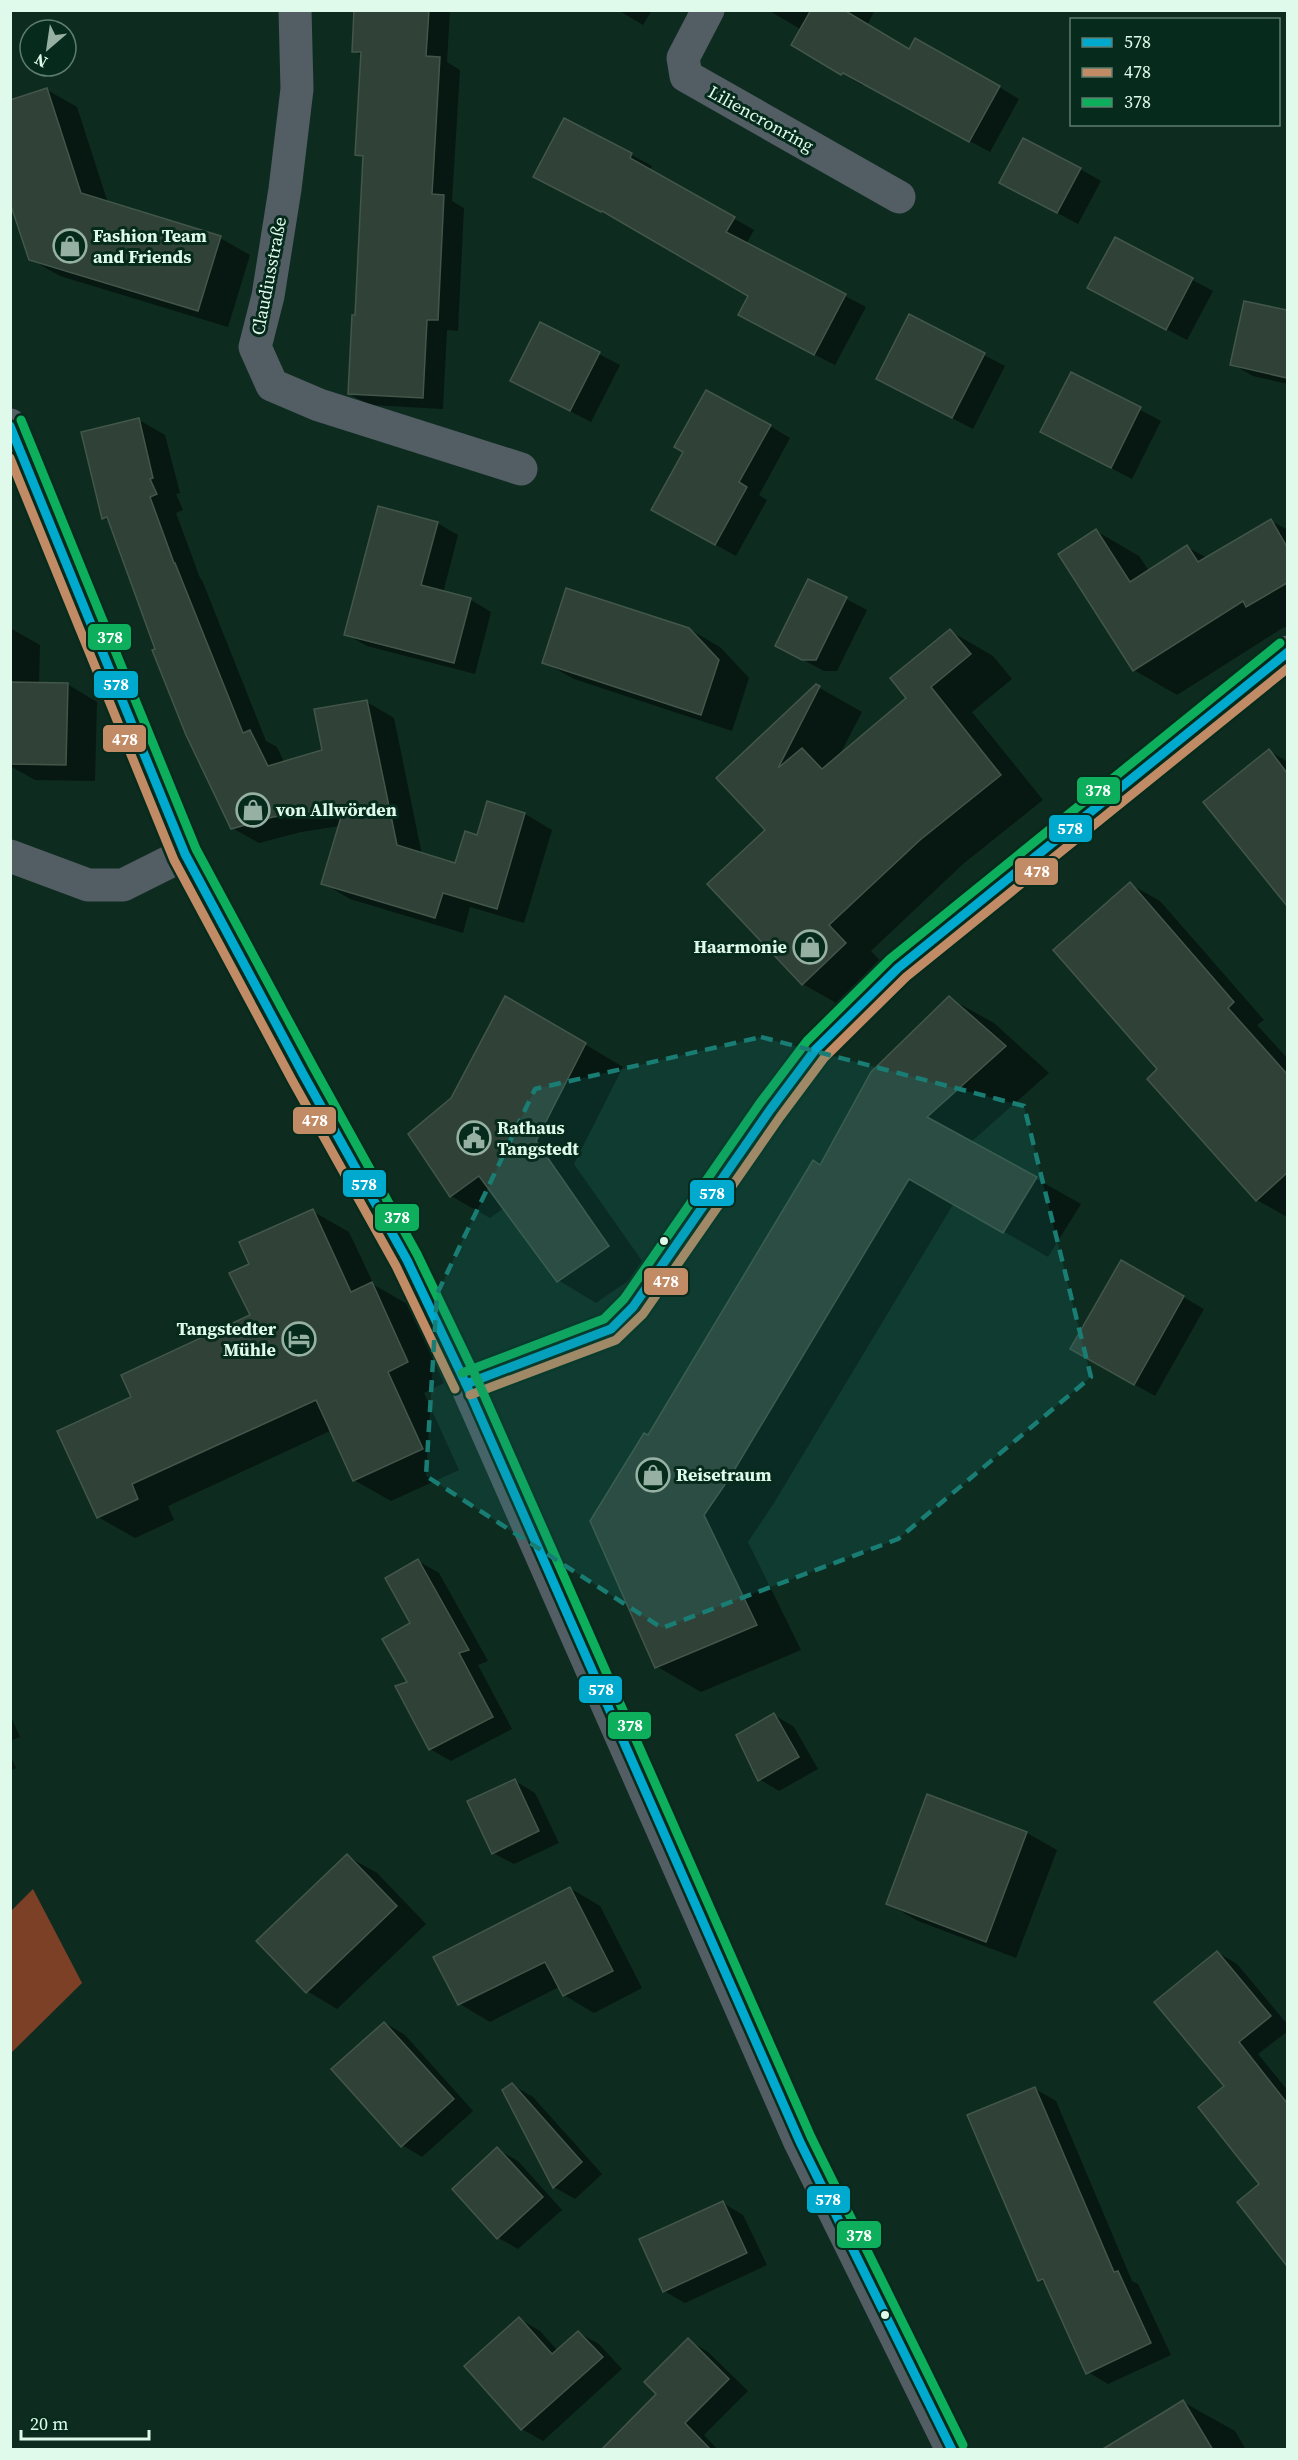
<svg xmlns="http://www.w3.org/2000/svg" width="1298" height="2460" viewBox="0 0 1298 2460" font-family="'Source Serif 4',serif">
  <rect width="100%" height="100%" fill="#0e2b20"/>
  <!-- forest -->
  <path fill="#7b4026" d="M 33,1889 L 82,1983 L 11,2053 L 11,1911 Z"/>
  <!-- shadow -->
  <g fill="#0007">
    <path d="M 356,10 L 450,10 L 447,62 L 460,70 L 452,201 L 464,208 L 458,331 L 447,330 L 443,409 L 370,405 L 349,394 L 356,317 L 364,159 L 357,154 L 363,56 L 354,51 Z"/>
    <path d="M 618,10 L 652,10 L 643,25 Z"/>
    <path d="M 768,10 L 875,10 L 867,25 L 910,51 L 999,87 L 1019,99 L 990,152 L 864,84 L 863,86 L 793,44 L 802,30 Z"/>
    <path d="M 47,90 L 77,107 L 108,203 L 220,238 L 250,255 L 228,327 L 60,276 L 30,259 Z"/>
    <path d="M 565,120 L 652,166 L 650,170 L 754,230 L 746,244 L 866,307 L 835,365 L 760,327 L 750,295 L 623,221 L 622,223 L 556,188 Z"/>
    <path d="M 1080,169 L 1101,181 L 1078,224 L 1022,194 Z"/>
    <path d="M 1116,239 L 1213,291 L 1187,340 L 1110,299 Z"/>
    <path d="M 1245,303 L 1288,312 L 1288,384 L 1253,376 L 1232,364 Z"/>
    <path d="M 540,324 L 620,365 L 591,422 L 512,381 Z"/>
    <path d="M 984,355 L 1005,366 L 973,429 L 898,390 Z"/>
    <path d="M 1072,374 L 1161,421 L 1132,479 L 1042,432 Z"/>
    <path d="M 139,420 L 165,435 L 180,493 L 176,494 L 183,510 L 176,513 L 200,578 L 202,580 L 266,741 L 277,747 L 284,762 L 323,751 L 367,702 L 394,718 L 422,855 L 456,865 L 478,836 L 488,803 L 525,814 L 552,830 L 524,923 L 470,907 L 463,933 L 350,899 L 323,883 L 340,826 L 301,832 L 259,843 L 232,828 L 157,650 L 111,522 L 103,518 Z"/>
    <path d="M 770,426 L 790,438 L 759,495 L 767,500 L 736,556 L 673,521 Z"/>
    <path d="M 1271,521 L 1288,530 L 1288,629 L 1284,627 L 1177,695 L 1134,670 L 1096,531 L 1139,556 L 1149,571 L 1187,547 L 1207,558 Z"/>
    <path d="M 437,523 L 458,535 L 443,593 L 471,600 L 491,612 L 475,674 L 367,646 L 346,634 Z"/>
    <path d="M 846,599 L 867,610 L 837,671 L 824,671 L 777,646 Z"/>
    <path d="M 10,628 L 40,645 L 39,684 L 67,684 L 97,702 L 95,781 L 35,780 L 10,766 Z"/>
    <path d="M 689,629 L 720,647 L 749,678 L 732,731 L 574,679 L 544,662 Z"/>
    <path d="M 950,631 L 993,656 L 1012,679 L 972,712 L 1043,800 L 963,864 L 871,951 L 888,969 L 845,1008 L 803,984 L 767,830 L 718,778 L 816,686 L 862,712 L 838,758 L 908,699 Z"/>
    <path d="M 1269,751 L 1288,762 L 1288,903 L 1206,802 Z"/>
    <path d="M 1130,884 L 1160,901 L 1264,1020 L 1257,1025 L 1288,1059 L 1287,1217 L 1257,1200 L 1159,1069 Z"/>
    <path d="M 949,998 L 994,1023 L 1049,1073 L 971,1142 L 1081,1204 L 1048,1257 L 954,1203 L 774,1503 L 748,1542 L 801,1650 L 701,1692 L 656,1666 L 649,1437 L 820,1166 Z"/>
    <path d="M 544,1020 L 623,1067 L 574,1164 L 647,1268 L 596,1303 L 558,1280 L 504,1208 L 490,1218 L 451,1196 Z"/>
    <path d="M 312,1211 L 349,1232 L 374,1285 L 409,1305 L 444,1383 L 424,1393 L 459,1470 L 391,1501 L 354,1480 L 332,1430 L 168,1506 L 174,1520 L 135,1538 L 98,1517 L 133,1398 L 252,1316 L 251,1265 Z"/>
    <path d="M 1122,1262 L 1204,1309 L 1155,1396 L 1072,1349 Z"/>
    <path d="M 418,1561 L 439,1573 L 488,1661 L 478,1665 L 512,1729 L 451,1761 L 430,1749 L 412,1623 Z"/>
    <path d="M 10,1715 L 20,1737 L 10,1741 Z"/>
    <path d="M 774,1715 L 794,1727 L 818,1769 L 779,1791 L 759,1779 Z"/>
    <path d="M 10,1755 L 16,1768 L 10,1771 Z"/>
    <path d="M 515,1781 L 535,1793 L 559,1843 L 514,1864 L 493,1853 Z"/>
    <path d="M 1027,1833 L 1057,1850 L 1016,1958 L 918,1921 L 887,1903 Z"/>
    <path d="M 347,1856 L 377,1873 L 426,1924 L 337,2009 L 307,1991 Z"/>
    <path d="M 570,1888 L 600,1906 L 642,1988 L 594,2013 L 564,1995 L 559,1987 L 490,2022 L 460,2004 Z"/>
    <path d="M 1217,1952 L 1237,1964 L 1288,2025 L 1288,2031 L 1258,2054 L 1288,2091 L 1288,2263 L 1239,2202 L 1261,2184 Z"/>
    <path d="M 385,2023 L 405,2035 L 473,2111 L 422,2157 L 402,2145 Z"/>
    <path d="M 512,2085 L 533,2097 L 602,2174 L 575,2199 L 554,2187 L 504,2091 Z"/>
    <path d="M 1035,2089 L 1056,2101 L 1132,2281 L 1138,2284 L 1171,2355 L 1108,2384 L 1088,2372 L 1047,2284 L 1039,2280 Z"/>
    <path d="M 497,2149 L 518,2161 L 562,2210 L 518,2249 L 497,2237 Z"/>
    <path d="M 723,2203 L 743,2215 L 767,2265 L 685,2303 L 664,2291 Z"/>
    <path d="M 520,2319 L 540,2331 L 558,2351 L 579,2333 L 599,2344 L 622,2369 L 543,2441 L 522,2429 L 466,2367 Z"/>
    <path d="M 688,2340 L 708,2352 L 748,2391 L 704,2435 L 718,2450 L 603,2450 L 658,2394 Z"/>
    <path d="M 1183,2402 L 1235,2431 L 1246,2450 L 1112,2450 Z"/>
  </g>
  <!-- building -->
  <g fill="#304237" stroke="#43564a" stroke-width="1.5">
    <path d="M 354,10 L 429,10 L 426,56 L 440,57 L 432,194 L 444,195 L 440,278 L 438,320 L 427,320 L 423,398 L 348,394 L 352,315 L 355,315 L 363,156 L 355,155 L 361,52 L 352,52 Z"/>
    <path d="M 811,10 L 844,10 L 909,49 L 915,38 L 1000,86 L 969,142 L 843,73 L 841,75 L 791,45 Z"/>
    <path d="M 47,88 L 81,193 L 221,236 L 198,311 L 29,260 L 10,203 L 10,100 Z"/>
    <path d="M 564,118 L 632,153 L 630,158 L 735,217 L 726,232 L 846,294 L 814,355 L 738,315 L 748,296 L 602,211 L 601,212 L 533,177 Z"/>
    <path d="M 1023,138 L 1081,168 L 1057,213 L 999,183 Z"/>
    <path d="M 1115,237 L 1193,278 L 1166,330 L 1087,288 Z"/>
    <path d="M 1244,301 L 1287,310 L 1287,378 L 1230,365 Z"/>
    <path d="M 909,314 L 985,353 L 952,418 L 876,379 Z"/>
    <path d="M 540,322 L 600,352 L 570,411 L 510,381 Z"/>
    <path d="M 1071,372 L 1141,407 L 1111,468 L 1040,432 Z"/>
    <path d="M 706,390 L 771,425 L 739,482 L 747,487 L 715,545 L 651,510 L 683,452 L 674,447 Z"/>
    <path d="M 139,418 L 153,478 L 150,479 L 157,494 L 150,497 L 174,563 L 175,563 L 243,733 L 250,730 L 268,766 L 322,750 L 314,709 L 367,700 L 397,845 L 455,863 L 465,831 L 477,835 L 487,801 L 525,813 L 497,909 L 443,893 L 435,918 L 321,884 L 344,807 L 273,817 L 231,829 L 186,735 L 152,650 L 155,649 L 107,517 L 102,519 L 81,432 Z"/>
    <path d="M 378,506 L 438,522 L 421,585 L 471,598 L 454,663 L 344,635 Z"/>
    <path d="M 1271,519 L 1287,547 L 1287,583 L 1246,607 L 1243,601 L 1133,671 L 1058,554 L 1096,529 L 1130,582 L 1187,545 L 1198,562 Z"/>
    <path d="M 808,579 L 847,597 L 816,660 L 802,660 L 775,646 Z"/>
    <path d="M 566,588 L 689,628 L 719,660 L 701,715 L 542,663 Z"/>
    <path d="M 950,629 L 971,654 L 931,687 L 1001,775 L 920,840 L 829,925 L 846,943 L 802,985 L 707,884 L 765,830 L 716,778 L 816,684 L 820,686 L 778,768 L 802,748 L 822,769 L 906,698 L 890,678 Z"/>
    <path d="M 10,682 L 68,683 L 66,765 L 10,764 Z"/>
    <path d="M 1269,749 L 1287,773 L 1287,906 L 1203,802 Z"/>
    <path d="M 1130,882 L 1234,1002 L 1228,1008 L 1287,1074 L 1287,1173 L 1256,1201 L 1147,1079 L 1157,1069 L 1053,950 Z"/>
    <path d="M 505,996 L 586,1043 L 536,1141 L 609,1246 L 557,1282 L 479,1176 L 450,1197 L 408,1134 L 451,1098 Z"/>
    <path d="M 949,996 L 1006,1046 L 927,1117 L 1037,1177 L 1003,1233 L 909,1179 L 730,1477 L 704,1515 L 757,1625 L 655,1668 L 590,1521 L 644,1433 L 648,1435 L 813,1160 L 820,1165 L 871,1072 Z"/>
    <path d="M 313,1209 L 351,1292 L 372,1282 L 408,1362 L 388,1372 L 423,1449 L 353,1481 L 316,1400 L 132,1484 L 138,1499 L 97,1518 L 57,1431 L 131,1397 L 121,1375 L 250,1315 L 229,1273 L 249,1264 L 239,1242 Z"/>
    <path d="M 1121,1260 L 1184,1296 L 1134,1385 L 1070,1349 Z"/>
    <path d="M 418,1559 L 469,1650 L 459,1653 L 493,1717 L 429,1750 L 395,1686 L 407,1682 L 382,1639 L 410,1623 L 385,1578 Z"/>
    <path d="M 774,1713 L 799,1757 L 758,1781 L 736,1735 Z"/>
    <path d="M 515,1779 L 539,1831 L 492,1854 L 467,1801 Z"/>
    <path d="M 927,1794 L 1027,1832 L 986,1942 L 886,1904 Z"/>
    <path d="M 347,1854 L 397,1906 L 306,1993 L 256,1941 Z"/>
    <path d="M 570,1887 L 613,1971 L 563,1996 L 545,1962 L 458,2005 L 433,1957 Z"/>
    <path d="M 1217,1951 L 1271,2016 L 1239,2042 L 1287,2103 L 1287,2266 L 1237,2202 L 1259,2184 L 1198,2107 L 1224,2086 L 1154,2002 Z"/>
    <path d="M 384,2022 L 454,2099 L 401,2147 L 331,2069 Z"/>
    <path d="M 512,2083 L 582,2162 L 553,2188 L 502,2090 Z"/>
    <path d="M 1035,2087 L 1114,2272 L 1118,2271 L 1151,2343 L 1086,2374 L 1043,2279 L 1038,2281 L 967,2115 Z"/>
    <path d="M 497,2147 L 543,2197 L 497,2239 L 452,2189 Z"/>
    <path d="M 723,2201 L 747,2253 L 663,2292 L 639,2239 Z"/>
    <path d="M 519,2317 L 552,2354 L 578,2331 L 603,2357 L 521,2430 L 464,2366 Z"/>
    <path d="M 688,2338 L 729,2379 L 685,2423 L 711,2450 L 601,2450 L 656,2394 L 644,2382 Z"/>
    <path d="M 1183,2400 L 1213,2450 L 1101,2450 L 1164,2412 Z"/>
  </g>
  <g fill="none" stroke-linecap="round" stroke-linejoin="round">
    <!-- minor -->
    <g stroke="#525e64" stroke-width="33">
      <path d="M 295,10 L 297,89 L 285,189 L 268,296 L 255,347 L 272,385 L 319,405 L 521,469"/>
      <path d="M 708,10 L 683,58 L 686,76 L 899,197"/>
      <path d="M 10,425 L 185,854 L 303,1074 L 407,1260 L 466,1384 L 800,2142 L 952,2450"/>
      <path d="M 10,856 L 88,885 L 123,885 L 185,854"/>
      <path d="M 466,1384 L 611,1329 L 633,1307 L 770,1110 L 815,1050 L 898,968 L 1288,652"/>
    </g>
    <!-- bus-1 casing -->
    <g stroke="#062b1c" stroke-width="14">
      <g id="bus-1">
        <path d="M 10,426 L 185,854 L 303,1074 L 407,1260 L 466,1384 L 800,2142 L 952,2450"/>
        <path d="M 466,1384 L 611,1329 L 633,1307 L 770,1110 L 815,1050 L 898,968 L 1288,652"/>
      </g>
    </g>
    <!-- bus-2 casing -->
    <g stroke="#062b1c" stroke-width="14">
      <g id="bus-2">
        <path d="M 10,458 L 174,860 L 292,1080 L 396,1266 L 455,1389"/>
        <path d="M 470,1395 L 616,1340 L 643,1314 L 780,1117 L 824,1058 L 906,977 L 1288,668"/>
      </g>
    </g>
    <!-- bus-3 casing -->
    <g stroke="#062b1c" stroke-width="14">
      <g id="bus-3">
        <path d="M 21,420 L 196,849 L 314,1068 L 417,1254 L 477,1379 L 811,2137 L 963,2445"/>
        <path d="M 462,1373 L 604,1319 L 624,1299 L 760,1103 L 807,1041 L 890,959 L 1280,643"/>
      </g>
    </g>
    <!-- bus-1 -->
    <use href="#bus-1" stroke="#00a9ce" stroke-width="9"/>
    <!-- bus-2 -->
    <use href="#bus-2" stroke="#c18c65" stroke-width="9"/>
    <!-- bus-3 -->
    <use href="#bus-3" stroke="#0daf5c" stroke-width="9"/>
  </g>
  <!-- marked area -->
  <path fill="#197d74" fill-opacity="0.2" stroke="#197d74" stroke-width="4.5" stroke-dasharray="12 8" stroke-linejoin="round" d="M 761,1037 L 1024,1106 L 1091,1377 L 898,1539 L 662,1628 L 426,1476 L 437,1294 L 535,1089 Z"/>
  <!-- icons -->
  <defs>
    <g id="shop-ring" transform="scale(1.725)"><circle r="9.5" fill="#062b1c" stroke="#96b1a3" stroke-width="1.5"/><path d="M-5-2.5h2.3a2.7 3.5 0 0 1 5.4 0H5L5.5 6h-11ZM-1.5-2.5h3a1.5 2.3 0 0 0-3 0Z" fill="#96b1a3"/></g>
    <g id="civic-ring" transform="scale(1.725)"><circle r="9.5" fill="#062b1c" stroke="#96b1a3" stroke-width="1.5"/><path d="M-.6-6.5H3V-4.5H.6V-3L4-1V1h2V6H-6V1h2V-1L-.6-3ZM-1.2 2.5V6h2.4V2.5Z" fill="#96b1a3"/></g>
    <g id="hotel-ring" transform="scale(1.725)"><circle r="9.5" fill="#062b1c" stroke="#96b1a3" stroke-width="1.5"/><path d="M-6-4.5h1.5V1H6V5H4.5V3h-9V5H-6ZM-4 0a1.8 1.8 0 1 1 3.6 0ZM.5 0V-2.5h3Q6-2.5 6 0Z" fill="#96b1a3"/></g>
  </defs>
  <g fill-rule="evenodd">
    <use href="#shop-ring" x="70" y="246"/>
    <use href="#shop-ring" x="253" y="810"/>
    <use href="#shop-ring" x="810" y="947"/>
    <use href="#civic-ring" x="474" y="1138"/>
    <use href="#hotel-ring" x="299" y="1339"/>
    <use href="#shop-ring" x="653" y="1475"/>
  </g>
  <!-- markers -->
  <g fill="#dff9ea" stroke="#062b1c" stroke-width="2">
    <circle cx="664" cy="1241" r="5"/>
    <circle cx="885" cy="2315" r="5"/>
  </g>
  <g text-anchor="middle" stroke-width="6" stroke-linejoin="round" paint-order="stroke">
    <!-- street labels -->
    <g font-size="18" fill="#dff9ea" stroke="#062b1c">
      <text transform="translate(761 119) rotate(29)" y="6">Liliencronring</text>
      <text transform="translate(269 276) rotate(-79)" y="6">Claudiusstraße</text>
    </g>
    <!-- poi labels -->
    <g font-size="18" font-weight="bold" fill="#dff9ea" stroke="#062b1c" text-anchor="start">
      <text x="93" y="242">Fashion Team<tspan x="93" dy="21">and Friends</tspan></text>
      <text x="276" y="816">von Allwörden</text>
      <text x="787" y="953" text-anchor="end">Haarmonie</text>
      <text x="497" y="1134">Rathaus<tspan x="497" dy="21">Tangstedt</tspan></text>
      <text x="276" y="1335" text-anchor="end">Tangstedter<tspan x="276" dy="21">Mühle</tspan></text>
      <text x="676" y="1481">Reisetraum</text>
    </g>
  </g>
  <g stroke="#062b1c" stroke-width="2">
    <rect x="87" y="623" width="45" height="28" rx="6" fill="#0daf5c"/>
    <rect x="93" y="670" width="46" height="29" rx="6" fill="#00a9ce"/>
    <rect x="102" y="724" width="45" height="29" rx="6" fill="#c18c65"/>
    <rect x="1076" y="776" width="45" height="29" rx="6" fill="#0daf5c"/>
    <rect x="1048" y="814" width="45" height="29" rx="6" fill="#00a9ce"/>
    <rect x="1014" y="857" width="45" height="29" rx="6" fill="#c18c65"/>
    <rect x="292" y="1106" width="45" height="29" rx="6" fill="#c18c65"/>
    <rect x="342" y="1169" width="45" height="29" rx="6" fill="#00a9ce"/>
    <rect x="689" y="1179" width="46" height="28" rx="6" fill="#00a9ce"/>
    <rect x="374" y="1203" width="46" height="29" rx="6" fill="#0daf5c"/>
    <rect x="643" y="1267" width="46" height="29" rx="6" fill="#c18c65"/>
    <rect x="578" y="1675" width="45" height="29" rx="6" fill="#00a9ce"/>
    <rect x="607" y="1711" width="45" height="29" rx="6" fill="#0daf5c"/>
    <rect x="806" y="2185" width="45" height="29" rx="6" fill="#00a9ce"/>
    <rect x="836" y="2220" width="46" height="29" rx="6" fill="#0daf5c"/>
  </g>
  <g font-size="16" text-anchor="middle" font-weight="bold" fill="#fff">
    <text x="110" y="643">378</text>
    <text x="116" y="690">578</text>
    <text x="125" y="745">478</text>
    <text x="1098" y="796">378</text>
    <text x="1070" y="834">578</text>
    <text x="1037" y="877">478</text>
    <text x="315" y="1126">478</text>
    <text x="364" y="1190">578</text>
    <text x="712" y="1199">578</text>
    <text x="397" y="1223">378</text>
    <text x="666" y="1287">478</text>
    <text x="601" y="1695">578</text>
    <text x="630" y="1731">378</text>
    <text x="828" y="2205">578</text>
    <text x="859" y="2241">378</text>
  </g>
  <!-- border -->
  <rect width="1298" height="2460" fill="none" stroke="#dff9ea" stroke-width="24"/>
  <!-- legend -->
  <rect x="1070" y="18" width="210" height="108" fill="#062b1c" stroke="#5d7d6e" stroke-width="1.5"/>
  <rect x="1082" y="38" width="30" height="9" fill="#00a9ce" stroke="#5d7d6e" stroke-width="1.5"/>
  <text x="1124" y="48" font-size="18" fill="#dff9ea">578</text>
  <rect x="1082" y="68" width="30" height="9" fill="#c18c65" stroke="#5d7d6e" stroke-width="1.5"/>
  <text x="1124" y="78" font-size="18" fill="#dff9ea">478</text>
  <rect x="1082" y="98" width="30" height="9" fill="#0daf5c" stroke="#5d7d6e" stroke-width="1.5"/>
  <text x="1124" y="108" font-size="18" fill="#dff9ea">378</text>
  <!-- north arrow -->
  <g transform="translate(48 48) rotate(209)"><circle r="28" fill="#062b1c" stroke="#5d7d6e" stroke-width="1.5"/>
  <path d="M0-4.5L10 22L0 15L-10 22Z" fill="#96b1a3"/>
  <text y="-9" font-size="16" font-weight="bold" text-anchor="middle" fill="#dff9ea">N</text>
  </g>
  <!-- scale -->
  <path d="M21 2430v9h128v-9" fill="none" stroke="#dff9ea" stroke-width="3"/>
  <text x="30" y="2430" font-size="18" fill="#dff9ea" stroke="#062b1c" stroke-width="4.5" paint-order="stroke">20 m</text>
</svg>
